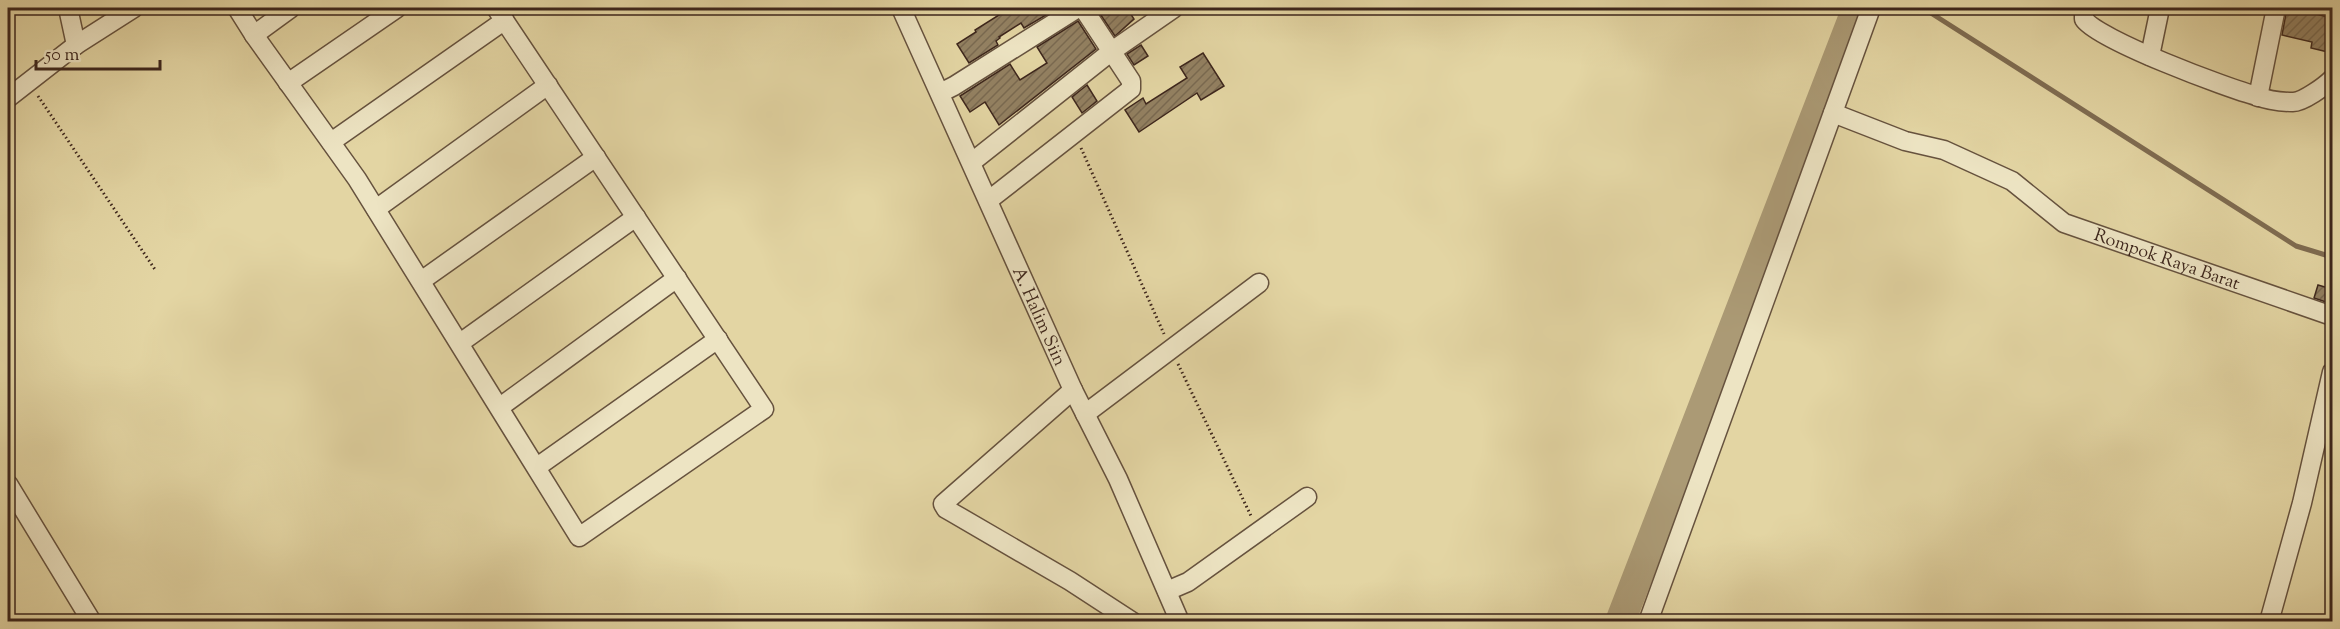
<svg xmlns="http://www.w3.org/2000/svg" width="2340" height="629" viewBox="0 0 2340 629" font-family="'Sorts Mill Goudy',serif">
  <defs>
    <pattern id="building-hatch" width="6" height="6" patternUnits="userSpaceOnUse" patternTransform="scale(1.5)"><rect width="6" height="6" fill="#938162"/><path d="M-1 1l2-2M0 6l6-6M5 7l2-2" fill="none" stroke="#796950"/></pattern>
  </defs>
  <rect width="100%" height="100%" fill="#e3d5a3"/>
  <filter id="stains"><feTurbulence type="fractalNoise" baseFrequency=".00333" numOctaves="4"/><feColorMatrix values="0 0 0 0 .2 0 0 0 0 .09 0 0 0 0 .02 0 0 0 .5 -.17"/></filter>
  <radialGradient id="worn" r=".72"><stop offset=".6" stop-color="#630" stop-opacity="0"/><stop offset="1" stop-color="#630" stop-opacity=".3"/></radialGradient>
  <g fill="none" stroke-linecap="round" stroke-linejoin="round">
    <!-- stream -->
    <path stroke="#7f6c51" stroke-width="5" d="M 1923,8 L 2296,246 L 2332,257"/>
    <!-- river -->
    <path stroke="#ab9a75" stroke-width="30" d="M 1620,622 L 1857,8"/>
  </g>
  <!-- building -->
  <g fill="url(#building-hatch)" stroke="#3d261c" stroke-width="1.5">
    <path d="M 1010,8 L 1058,8 L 1024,28 L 1021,23 L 999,37 L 1000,38 L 996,41 L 998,45 L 969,63 L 957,44 L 976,32 L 975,30 Z"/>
    <path d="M 1096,8 L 1127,8 L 1134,19 L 1115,36 Z"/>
    <path d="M 2287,8 L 2308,8 L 2307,12 L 2332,18 L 2332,53 L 2311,48 L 2312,42 L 2282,35 Z"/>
    <path d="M 1078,21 L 1096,49 L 999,125 L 985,102 L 970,112 L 960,96 L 1010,64 L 1020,80 L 1047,63 L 1037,47 Z"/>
    <path d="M 1141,45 L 1148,56 L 1134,65 L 1127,54 Z"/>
    <path d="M 1203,53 L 1224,86 L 1201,100 L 1197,93 L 1139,132 L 1125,110 L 1143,98 L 1146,104 L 1187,78 L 1180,67 Z"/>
    <path d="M 1087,85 L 1097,101 L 1082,113 L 1072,97 Z"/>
    <path d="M 2318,285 L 2332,289 L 2332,304 L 2314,298 Z"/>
  </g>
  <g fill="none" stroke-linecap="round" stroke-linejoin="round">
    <!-- minor casing -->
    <g stroke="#66523e" stroke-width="21">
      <g id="minor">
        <path d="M 68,8 L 76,45"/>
        <path d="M 237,8 L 254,35 L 357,179 L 579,537 L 764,409 L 496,8"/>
        <path id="s1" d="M 901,8 L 1073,390 L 1118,479 L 1180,622"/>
        <path d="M 2084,8 L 2084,19 C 2096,39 2229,89 2257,96 C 2267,100 2282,102 2293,102 C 2303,102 2325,86 2332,79"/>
        <path d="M 254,35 L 291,8"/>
        <path d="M 2150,56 L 2160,8"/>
        <path d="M 288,83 L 397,8"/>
        <path d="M 940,93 L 954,86 L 1078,8"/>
        <path d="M 2258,97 L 2276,8"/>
        <path d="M 8,98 L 76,45 L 134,8"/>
        <path id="s2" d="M 1833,113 L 1905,141 L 1944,150 L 2012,181 L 2064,223 L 2332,316"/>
        <path d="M 331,142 L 501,23 L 504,19"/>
        <path d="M 972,162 L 1112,51 L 1174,8"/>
        <path d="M 989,200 L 1131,89 L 1131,81 L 1083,8"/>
        <path d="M 376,209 L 548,85"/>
        <path d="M 421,281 L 596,157"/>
        <path d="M 460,343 L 636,217"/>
        <path d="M 1073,390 L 943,504 L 946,509 L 953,513 L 1070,581 L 1133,622"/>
        <path d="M 500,407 L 677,278"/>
        <path d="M 1085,414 L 1259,283"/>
        <path d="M 537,467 L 718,339"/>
        <path d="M 8,484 L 92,622"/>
        <path d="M 1167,591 L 1188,582 L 1307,497"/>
        <path d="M 1648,622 L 1871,8"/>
        <path d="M 2269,622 L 2302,503 L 2332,372"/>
      </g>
    </g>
    <!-- path -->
    <g stroke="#3d261c" stroke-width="3" stroke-dasharray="1.5 3" stroke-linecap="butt">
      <path d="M 38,96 L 156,271"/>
      <path d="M 1081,148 L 1164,334"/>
      <path d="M 1178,364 L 1252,518"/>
    </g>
    <!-- minor -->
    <use href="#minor" stroke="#ede4c3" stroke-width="18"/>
  </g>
  <g text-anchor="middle" stroke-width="4.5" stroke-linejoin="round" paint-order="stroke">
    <!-- street labels -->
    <g font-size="18" fill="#3d261c" stroke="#ede4c3">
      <text dy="6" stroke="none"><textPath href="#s2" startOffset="368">Rompok Raya Barat</textPath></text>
      <text dy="6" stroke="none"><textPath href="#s1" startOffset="338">A. Halim Siin</textPath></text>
    </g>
  </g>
  <!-- margin -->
  <rect width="2340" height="629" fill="none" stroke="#e3d5a3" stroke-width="30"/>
  <rect x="9" y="9" width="2322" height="611" fill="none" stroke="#3d261c" stroke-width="3"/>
  <rect x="15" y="15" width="2310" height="599" fill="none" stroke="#3d261c" stroke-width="1.5"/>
  <!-- scale -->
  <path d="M36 60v9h124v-9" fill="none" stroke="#3d261c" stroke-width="3"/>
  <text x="45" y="60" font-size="18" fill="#3d261c" stroke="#ede4c3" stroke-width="4.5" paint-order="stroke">50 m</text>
  <rect width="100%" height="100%" filter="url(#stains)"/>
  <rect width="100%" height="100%" fill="url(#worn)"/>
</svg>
